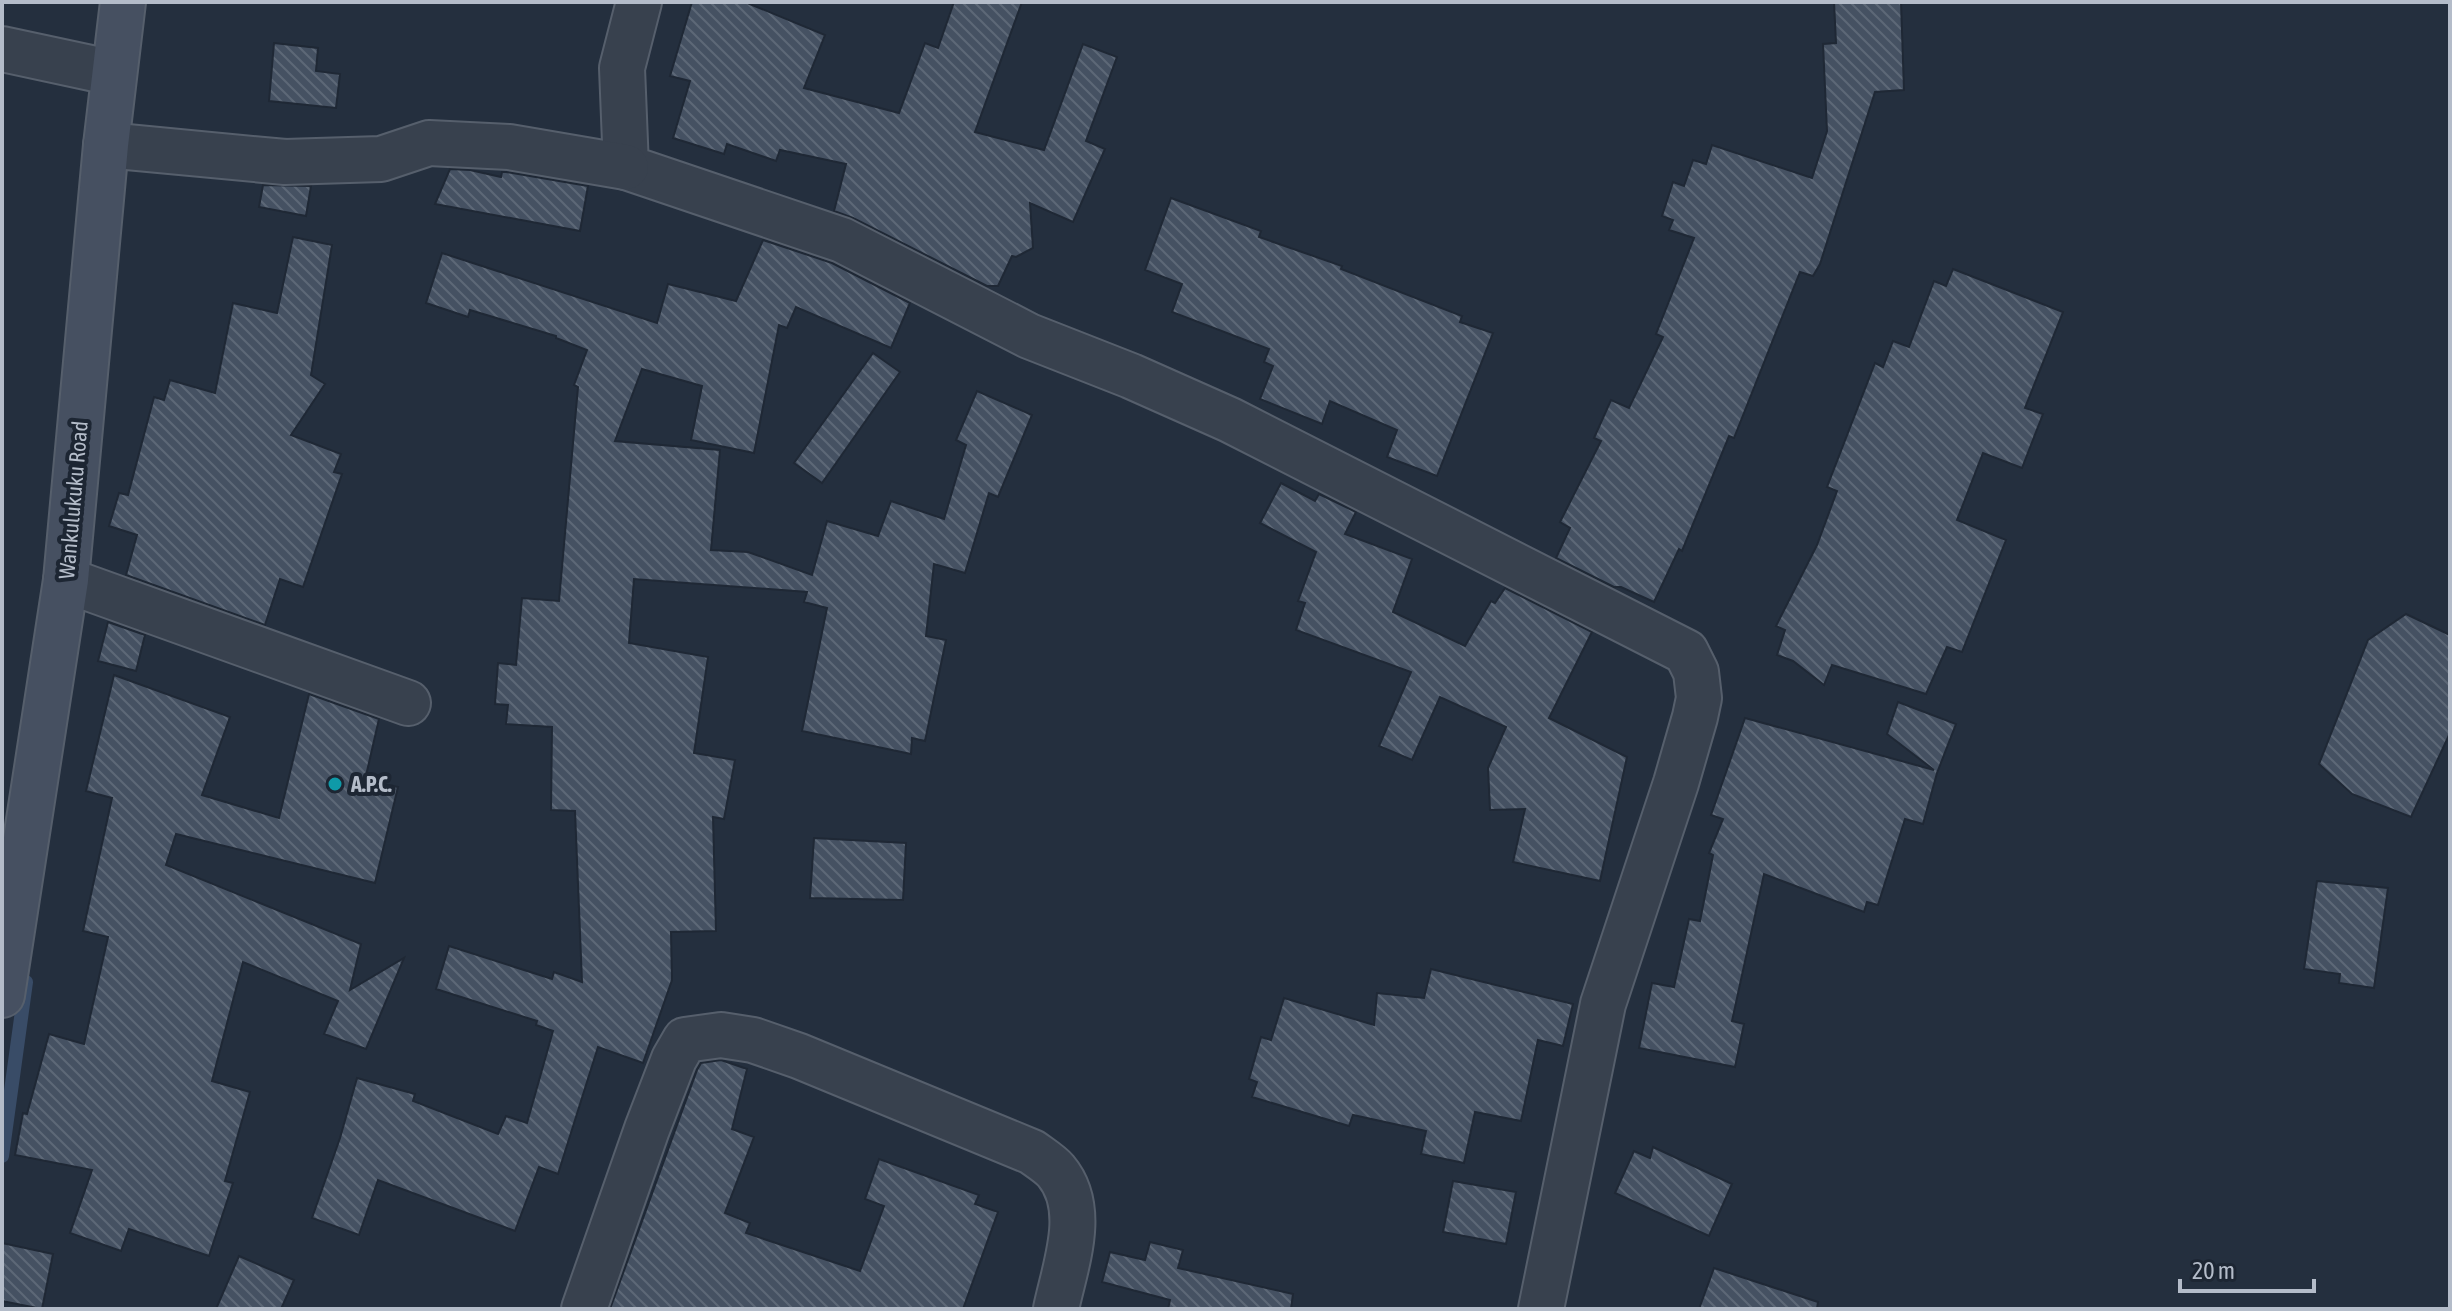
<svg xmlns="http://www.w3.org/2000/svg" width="2452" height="1311" viewBox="0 0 2452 1311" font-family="'Asap Condensed',sans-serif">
  <defs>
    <pattern id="building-back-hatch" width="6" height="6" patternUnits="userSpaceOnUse" patternTransform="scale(2)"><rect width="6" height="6" fill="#455162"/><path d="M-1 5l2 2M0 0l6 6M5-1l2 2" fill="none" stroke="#5d6877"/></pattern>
  </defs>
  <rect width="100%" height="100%" fill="#242f3e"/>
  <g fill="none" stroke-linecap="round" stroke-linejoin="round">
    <!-- stream -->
    <path stroke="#394c67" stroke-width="14" d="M 2,1156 L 26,982"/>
  </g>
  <!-- building -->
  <g fill="url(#building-back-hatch)" stroke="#1f2835" stroke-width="2">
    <path d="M 692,2 L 745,2 L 825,35 L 804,88 L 899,113 L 925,43 L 938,48 L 954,2 L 1022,2 L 975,132 L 1044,150 L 1083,44 L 1117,57 L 1086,141 L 1105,149 L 1073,222 L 1030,203 L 1033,248 L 1016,257 L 1012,256 L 998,286 L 987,286 L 853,218 L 834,211 L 846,164 L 780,150 L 776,161 L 727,144 L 724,154 L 673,138 L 690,81 L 670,76 Z"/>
    <path d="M 1834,2 L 1901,2 L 1904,90 L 1875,92 L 1820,264 L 1813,276 L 1800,272 L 1734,438 L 1729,436 L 1682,551 L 1679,549 L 1654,602 L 1621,587 L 1614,587 L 1556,558 L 1570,528 L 1560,522 L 1601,441 L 1594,438 L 1611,400 L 1629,408 L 1663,337 L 1656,334 L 1694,238 L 1669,230 L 1673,220 L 1662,216 L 1673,182 L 1684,186 L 1693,160 L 1706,164 L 1712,145 L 1812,178 L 1827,131 L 1823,44 L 1836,43 Z"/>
    <path d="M 274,43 L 318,48 L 316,71 L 340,74 L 336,108 L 269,101 Z"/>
    <path d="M 450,169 L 470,170 L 501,177 L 502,172 L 506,172 L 588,186 L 580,231 L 435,204 Z"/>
    <path d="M 263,185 L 311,186 L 306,216 L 259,207 Z"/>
    <path d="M 1171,198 L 1261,231 L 1259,237 L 1342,266 L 1341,269 L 1462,316 L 1460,322 L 1493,333 L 1437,476 L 1387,457 L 1397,430 L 1330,401 L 1322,424 L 1260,399 L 1273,366 L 1264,362 L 1269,349 L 1172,312 L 1182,284 L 1145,270 Z"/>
    <path d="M 293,237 L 332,245 L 311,375 L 325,384 L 291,435 L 341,454 L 334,472 L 342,474 L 303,587 L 280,579 L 265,625 L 126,575 L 137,535 L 109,526 L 119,493 L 128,495 L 154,397 L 164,400 L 170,380 L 215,393 L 233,303 L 277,313 Z"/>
    <path d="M 763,240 L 832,263 L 910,303 L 891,348 L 796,307 L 787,328 L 779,325 L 754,453 L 691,440 L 702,386 L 642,369 L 615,441 L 720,450 L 711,550 L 748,552 L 812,575 L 827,521 L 878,536 L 891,501 L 944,519 L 966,445 L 956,440 L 977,391 L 1032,415 L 998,497 L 989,493 L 965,573 L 934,564 L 926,636 L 946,640 L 925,741 L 912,738 L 911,754 L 802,731 L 827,608 L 804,602 L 807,592 L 634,579 L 629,643 L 708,657 L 694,753 L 735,760 L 724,819 L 713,817 L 716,931 L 671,932 L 672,980 L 643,1063 L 598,1047 L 558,1174 L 539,1167 L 515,1231 L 378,1180 L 359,1235 L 312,1218 L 340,1138 L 357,1078 L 415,1094 L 413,1101 L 498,1134 L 506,1116 L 527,1123 L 553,1031 L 536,1025 L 537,1021 L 436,989 L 449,946 L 552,979 L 554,972 L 582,982 L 575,811 L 551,810 L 552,727 L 506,724 L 508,705 L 495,704 L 498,663 L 516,665 L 522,598 L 559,601 L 578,387 L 574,385 L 587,350 L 556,338 L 556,336 L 470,310 L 468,317 L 426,303 L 442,253 L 657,323 L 668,284 L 736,301 Z"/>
    <path d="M 1953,269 L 2063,312 L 2025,408 L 2043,414 L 2022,468 L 1983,453 L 1957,520 L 2006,540 L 1962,652 L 1947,647 L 1926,694 L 1832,665 L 1824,685 L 1793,661 L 1777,655 L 1785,630 L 1776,626 L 1817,545 L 1837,491 L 1827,487 L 1875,363 L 1883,367 L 1893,341 L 1909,347 L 1934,281 L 1946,286 Z"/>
    <path d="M 873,353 L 900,372 L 822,483 L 794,463 Z"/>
    <path d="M 1281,483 L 1315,501 L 1319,494 L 1356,512 L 1345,534 L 1412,559 L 1393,612 L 1465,646 L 1491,601 L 1495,603 L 1505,588 L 1592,632 L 1549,718 L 1627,757 L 1600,881 L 1513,862 L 1525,809 L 1490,810 L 1488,768 L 1506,727 L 1440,697 L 1412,760 L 1379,746 L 1411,672 L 1296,630 L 1305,603 L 1298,601 L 1316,552 L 1260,523 Z"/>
    <path d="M 2406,614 L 2450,635 L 2450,733 L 2411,817 L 2352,794 L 2319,764 L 2368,640 Z"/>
    <path d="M 108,622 L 145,635 L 136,671 L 98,661 Z"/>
    <path d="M 114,675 L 230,717 L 202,795 L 279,818 L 309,694 L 379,719 L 365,780 L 398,787 L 375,883 L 176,834 L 166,865 L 361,944 L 350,990 L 404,958 L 366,1049 L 324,1034 L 338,1001 L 243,962 L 212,1081 L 250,1092 L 225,1181 L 233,1183 L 209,1256 L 129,1229 L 121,1251 L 70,1233 L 92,1170 L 15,1155 L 23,1113 L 27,1114 L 49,1034 L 84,1044 L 108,937 L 83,931 L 112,798 L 86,791 Z"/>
    <path d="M 1898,702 L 1956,724 L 1937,773 L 1923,824 L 1905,819 L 1878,905 L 1867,902 L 1864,912 L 1764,874 L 1732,1021 L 1744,1024 L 1735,1067 L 1639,1048 L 1652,983 L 1674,987 L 1689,919 L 1700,921 L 1713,855 L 1709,853 L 1723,819 L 1711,815 L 1745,718 L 1934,770 L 1887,734 Z"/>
    <path d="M 814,838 L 906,843 L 903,900 L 810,898 Z"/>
    <path d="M 2317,881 L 2388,888 L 2374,988 L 2339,983 L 2340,974 L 2304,969 Z"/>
    <path d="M 1431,969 L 1573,1004 L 1563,1046 L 1538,1040 L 1521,1121 L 1475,1112 L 1464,1163 L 1421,1154 L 1426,1131 L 1353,1115 L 1349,1126 L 1252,1097 L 1257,1082 L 1249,1079 L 1261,1037 L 1271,1040 L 1284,998 L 1374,1025 L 1377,993 L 1424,998 Z"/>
    <path d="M 721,1060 L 747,1069 L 732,1129 L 754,1137 L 725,1213 L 750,1223 L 746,1233 L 860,1271 L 884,1206 L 865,1199 L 879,1159 L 979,1195 L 975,1204 L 998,1212 L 963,1309 L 610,1309 L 697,1070 L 701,1063 Z"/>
    <path d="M 1653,1147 L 1732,1184 L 1709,1236 L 1615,1193 L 1634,1151 L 1650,1158 Z"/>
    <path d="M 1453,1181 L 1516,1192 L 1506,1244 L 1443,1232 Z"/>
    <path d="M 1150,1242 L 1183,1250 L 1178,1268 L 1293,1294 L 1291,1309 L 1168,1309 L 1170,1300 L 1102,1282 L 1110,1252 L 1145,1260 Z"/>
    <path d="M 2,1243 L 53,1254 L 42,1309 L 2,1301 Z"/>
    <path d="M 239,1256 L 294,1280 L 281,1309 L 216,1309 Z"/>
    <path d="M 1714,1268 L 1818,1302 L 1817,1309 L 1699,1309 Z"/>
  </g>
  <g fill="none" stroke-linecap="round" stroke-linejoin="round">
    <!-- street casing -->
    <g stroke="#565f6c" stroke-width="48">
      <g id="street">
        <path d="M 639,2 L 622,68 L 626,167 L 842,240 L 1029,336 L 1131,376 L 1230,420 L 1686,652 L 1696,672 L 1699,698 L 1695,717 L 1676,783 L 1603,1004 L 1541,1309"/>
        <path d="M 2,49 L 114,73"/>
        <path d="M 106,145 L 285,162 L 381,159 L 429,143 L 509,147 L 626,167"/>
        <path d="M 66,580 L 408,703"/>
        <path d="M 584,1309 L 647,1129 L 674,1059 L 685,1040 L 721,1035 L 753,1040 L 799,1056 L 1032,1152 C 1040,1158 1050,1164 1056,1171 C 1088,1209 1065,1266 1056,1309"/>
      </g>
    </g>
    <!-- secondary casing -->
    <g stroke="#565f6c" stroke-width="48">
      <path id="secondary" d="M 2,995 L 66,580 L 106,145 L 123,2"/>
    </g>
    <!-- street -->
    <use href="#street" stroke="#38414e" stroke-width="44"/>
    <!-- secondary -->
    <use href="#secondary" stroke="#465061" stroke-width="44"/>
  </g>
  <!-- markers -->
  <circle fill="#0f9aa8" stroke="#1d2633" stroke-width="3" cx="335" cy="784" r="8"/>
  <g text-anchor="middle" stroke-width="8" stroke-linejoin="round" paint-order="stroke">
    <!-- street labels -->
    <g font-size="22" fill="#b4bcc9" stroke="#1d2633">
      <text transform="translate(73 500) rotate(-85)" y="8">Wankulukuku Road</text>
    </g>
    <!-- poi labels -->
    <g font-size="22" font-weight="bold" fill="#b4bcc9" stroke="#1d2633" text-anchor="start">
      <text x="351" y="792">A.P.C.</text>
    </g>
  </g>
  <!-- border -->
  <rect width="2452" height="1311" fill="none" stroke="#b4bcc9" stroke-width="8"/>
  <!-- scale -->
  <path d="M2180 1279v12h134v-12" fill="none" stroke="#b4bcc9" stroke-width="4"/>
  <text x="2192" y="1279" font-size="24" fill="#b4bcc9" stroke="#1d2633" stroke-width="6" paint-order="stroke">20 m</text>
</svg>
